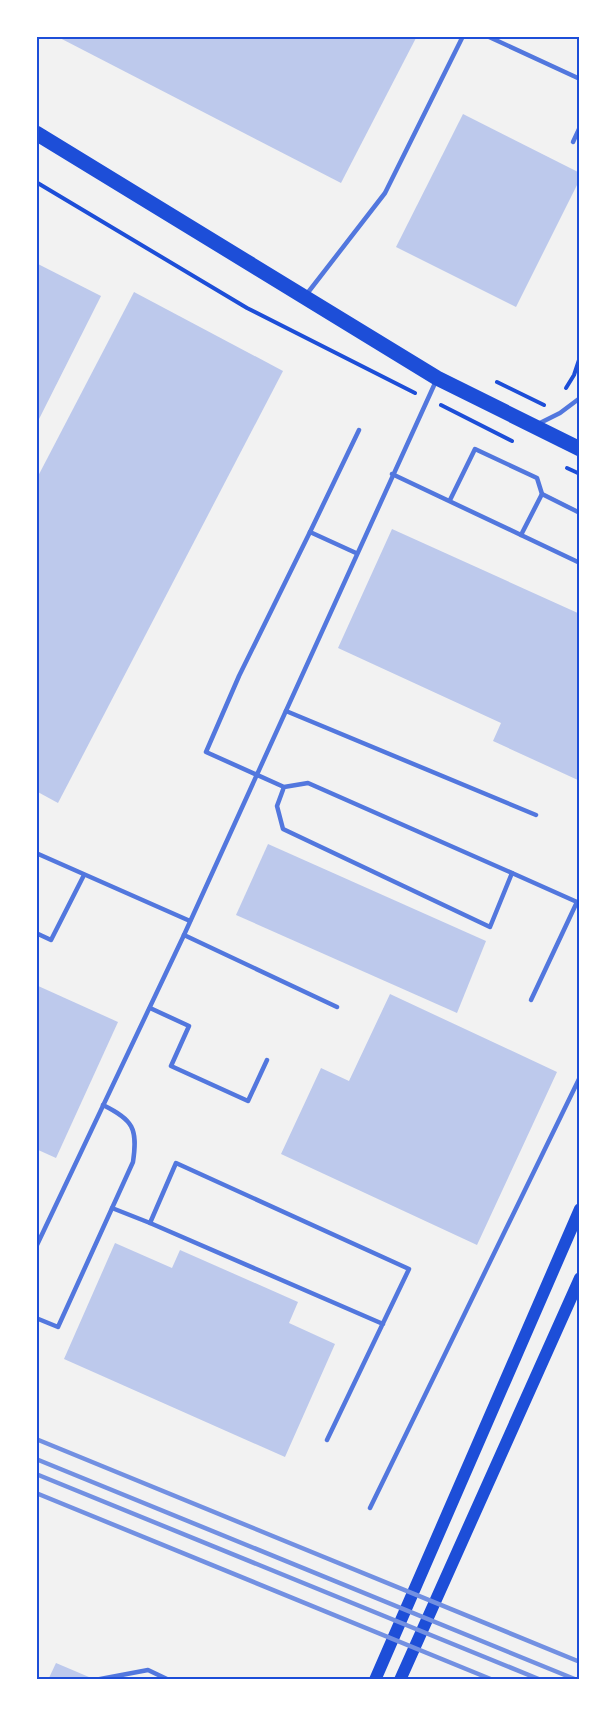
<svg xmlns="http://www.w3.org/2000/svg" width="616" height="1716" viewBox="0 0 616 1716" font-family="Jost,sans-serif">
  <rect width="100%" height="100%" fill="#f2f2f2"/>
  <!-- building -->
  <g fill="#bdc9ec">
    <path d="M 56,36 L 417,36 L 341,183 Z"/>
    <path d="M 463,114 L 580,173 L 580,179 L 516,307 L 396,247 Z"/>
    <path d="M 36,263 L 101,296 L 36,425 Z"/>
    <path d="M 134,292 L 283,371 L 58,803 L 36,791 L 36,480 Z"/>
    <path d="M 392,529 L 580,614 L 580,781 L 493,741 L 501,723 L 338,648 Z"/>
    <path d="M 268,844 L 486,941 L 457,1013 L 236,915 Z"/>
    <path d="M 36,985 L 118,1022 L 56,1158 L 36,1149 Z"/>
    <path d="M 390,994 L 557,1072 L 477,1245 L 281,1154 L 321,1068 L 349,1081 Z"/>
    <path d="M 115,1243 L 172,1268 L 180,1250 L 298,1302 L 289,1323 L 335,1344 L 285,1457 L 64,1359 Z"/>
    <path d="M 56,1663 L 96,1680 L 48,1680 Z"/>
  </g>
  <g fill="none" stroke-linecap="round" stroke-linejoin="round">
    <!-- path -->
    <g stroke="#1d4ed8" stroke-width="4">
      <path d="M 36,182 L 247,308 L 415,393"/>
      <path d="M 497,382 L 544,405"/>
      <path d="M 566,388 L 574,375 L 580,357"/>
      <path d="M 441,405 L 512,441"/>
      <path d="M 567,468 L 580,474"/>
    </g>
    <!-- service -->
    <g stroke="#5277de" stroke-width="4.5">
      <path d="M 487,36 L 580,79"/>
      <path d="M 573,142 L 580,127"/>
      <path d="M 306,295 L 385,193 L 463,36"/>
      <path d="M 538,424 L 560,413 L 580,398"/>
      <path d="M 392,474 L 521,535 L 542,494 L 537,478 L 475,449 L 450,500"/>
      <path d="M 542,494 L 580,513"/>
      <path d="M 310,532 L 359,430"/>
      <path d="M 521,535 L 580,563"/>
      <path d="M 286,711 L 536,815"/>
      <path d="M 284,787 L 277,806 L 283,829 L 490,927 L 512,873 L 308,783 L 284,787 L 206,752 L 239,676 L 310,532 L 356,553"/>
      <path d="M 36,853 L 190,921"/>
      <path d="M 512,873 L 577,902 L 531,1000"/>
      <path d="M 36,933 L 51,940 L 84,875"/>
      <path d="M 184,935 L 337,1007"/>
      <path d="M 150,1008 L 189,1026 L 171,1066 L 248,1101 L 267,1060"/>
      <path d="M 112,1208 L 150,1223"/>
      <path d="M 36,1247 L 184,935 L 436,381"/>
      <path d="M 36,1318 L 58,1327 L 133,1162 C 138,1128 133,1120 103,1105"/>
      <path d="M 327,1440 L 409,1269 L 176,1163 L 150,1223 L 383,1324"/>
      <path d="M 370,1508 L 580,1077"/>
      <path d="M 95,1680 L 148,1670 L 169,1680"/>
    </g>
    <!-- secondary -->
    <g stroke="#1d4ed8" stroke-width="12">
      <path d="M 375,1680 L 580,1209"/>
      <path d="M 400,1680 L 580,1278"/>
    </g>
    <!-- primary -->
    <path stroke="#1d4ed8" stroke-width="15" d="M 36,133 L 437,378 L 580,449"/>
    <!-- rail -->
    <g stroke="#7290e2" stroke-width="4.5">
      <path d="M 36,1439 L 580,1662"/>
      <path d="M 36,1459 L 577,1680"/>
      <path d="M 36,1474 L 541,1680"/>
      <path d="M 36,1493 L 493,1680"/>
    </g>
  </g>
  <!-- border -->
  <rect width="616" height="1716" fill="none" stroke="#ffffff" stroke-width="75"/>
  <rect x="38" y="38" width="540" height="1640" fill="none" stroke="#1d4ed8" stroke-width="2"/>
</svg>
